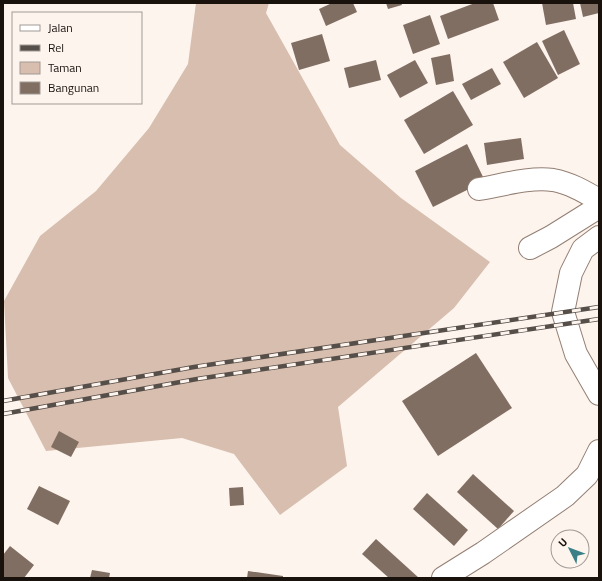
<svg xmlns="http://www.w3.org/2000/svg" width="602" height="581" viewBox="0 0 602 581" font-family="'Titillium Web',sans-serif">
  <rect width="100%" height="100%" fill="#fdf4ee"/>
  <!-- green -->
  <path fill="#d7beae" d="M 196,3 L 269,3 L 266,13 L 340,145 L 401,198 L 490,262 L 454,308 L 338,407 L 347,466 L 280,515 L 234,454 L 182,438 L 46,451 L 8,378 L 4,301 L 40,236 L 96,191 L 149,128 L 188,64 Z"/>
  <!-- building -->
  <g fill="#816e62">
    <path d="M 332,3 L 353,3 L 357,12 L 326,26 L 319,9 Z"/>
    <path d="M 386,3 L 401,3 L 402,5 L 388,9 Z"/>
    <path d="M 475,3 L 493,3 L 499,20 L 448,39 L 440,16 Z"/>
    <path d="M 542,3 L 573,3 L 576,19 L 546,25 Z"/>
    <path d="M 580,3 L 599,3 L 599,13 L 583,17 Z"/>
    <path d="M 430,15 L 440,44 L 413,54 L 403,25 Z"/>
    <path d="M 564,30 L 580,64 L 558,75 L 542,41 Z"/>
    <path d="M 322,34 L 330,61 L 299,70 L 291,43 Z"/>
    <path d="M 537,42 L 558,78 L 524,98 L 503,62 Z"/>
    <path d="M 450,54 L 454,81 L 436,85 L 431,58 Z"/>
    <path d="M 376,60 L 381,80 L 349,88 L 344,68 Z"/>
    <path d="M 415,60 L 428,83 L 400,98 L 387,75 Z"/>
    <path d="M 492,68 L 501,84 L 471,100 L 462,84 Z"/>
    <path d="M 453,91 L 473,125 L 424,154 L 404,120 Z"/>
    <path d="M 521,138 L 524,159 L 487,165 L 484,143 Z"/>
    <path d="M 467,144 L 485,181 L 433,207 L 415,171 Z"/>
    <path d="M 476,353 L 512,408 L 438,456 L 402,401 Z"/>
    <path d="M 59,431 L 79,442 L 71,457 L 51,447 Z"/>
    <path d="M 473,474 L 514,511 L 498,529 L 457,492 Z"/>
    <path d="M 39,486 L 70,501 L 58,525 L 27,509 Z"/>
    <path d="M 243,487 L 244,505 L 230,506 L 229,488 Z"/>
    <path d="M 427,493 L 468,530 L 454,546 L 413,509 Z"/>
    <path d="M 376,539 L 419,578 L 389,578 L 362,554 Z"/>
    <path d="M 10,546 L 34,565 L 24,578 L 3,578 L 3,555 Z"/>
    <path d="M 92,570 L 110,573 L 109,578 L 90,578 Z"/>
    <path d="M 248,571 L 283,576 L 283,578 L 247,578 Z"/>
  </g>
  <g fill="none" stroke-linecap="round" stroke-linejoin="round">
    <!-- street casing -->
    <g stroke="#937f73" stroke-width="24">
      <g id="street">
        <path d="M 479,189 C 503,185 529,177 553,180 C 570,183 585,192 599,200"/>
        <path d="M 599,237 L 583,249 L 571,273 L 563,312 L 576,354 L 599,394"/>
        <path d="M 530,248 L 551,237 L 599,207"/>
        <path d="M 443,578 L 483,553 L 565,496 L 587,475 L 599,451"/>
      </g>
    </g>
    <!-- street -->
    <use href="#street" stroke="#fff" stroke-width="22"/>
    <!-- rail casing -->
    <g stroke="#564e49" stroke-width="4.5">
      <g id="rail">
        <path d="M 3,401 L 194,367 L 599,307"/>
        <path d="M 3,414 L 197,379 L 599,319"/>
      </g>
    </g>
    <!-- rail -->
    <use href="#rail" stroke="#fdf4ee" stroke-width="3" stroke-dasharray="9" stroke-linecap="butt"/>
  </g>
  <!-- border -->
  <rect width="602" height="581" fill="none" stroke="#18110c" stroke-width="8"/>
  <!-- legend -->
  <rect x="12" y="12" width="130" height="92" fill="#fdf4ee" stroke="#a19994"/>
  <rect x="20" y="25" width="20" height="6" fill="#ffffff" stroke="#a19994"/>
  <text x="48" y="32" font-size="12" fill="#18110c">Jalan</text>
  <rect x="20" y="45" width="20" height="6" fill="#564e49" stroke="#a19994"/>
  <text x="48" y="52" font-size="12" fill="#18110c">Rel</text>
  <rect x="20" y="62" width="20" height="12" fill="#d7beae" stroke="#a19994"/>
  <text x="48" y="72" font-size="12" fill="#18110c">Taman</text>
  <rect x="20" y="82" width="20" height="12" fill="#816e62" stroke="#a19994"/>
  <text x="48" y="92" font-size="12" fill="#18110c">Bangunan</text>
  <!-- north arrow -->
  <g transform="translate(570 549) rotate(312)"><circle r="19" fill="#fdf4ee" stroke="#a19994"/>
  <path d="M0-3L7 15L0 10L-7 15Z" fill="#398187"/>
  <text y="-6" font-size="11" font-weight="bold" text-anchor="middle" fill="#18110c">U</text>
  </g>
</svg>
